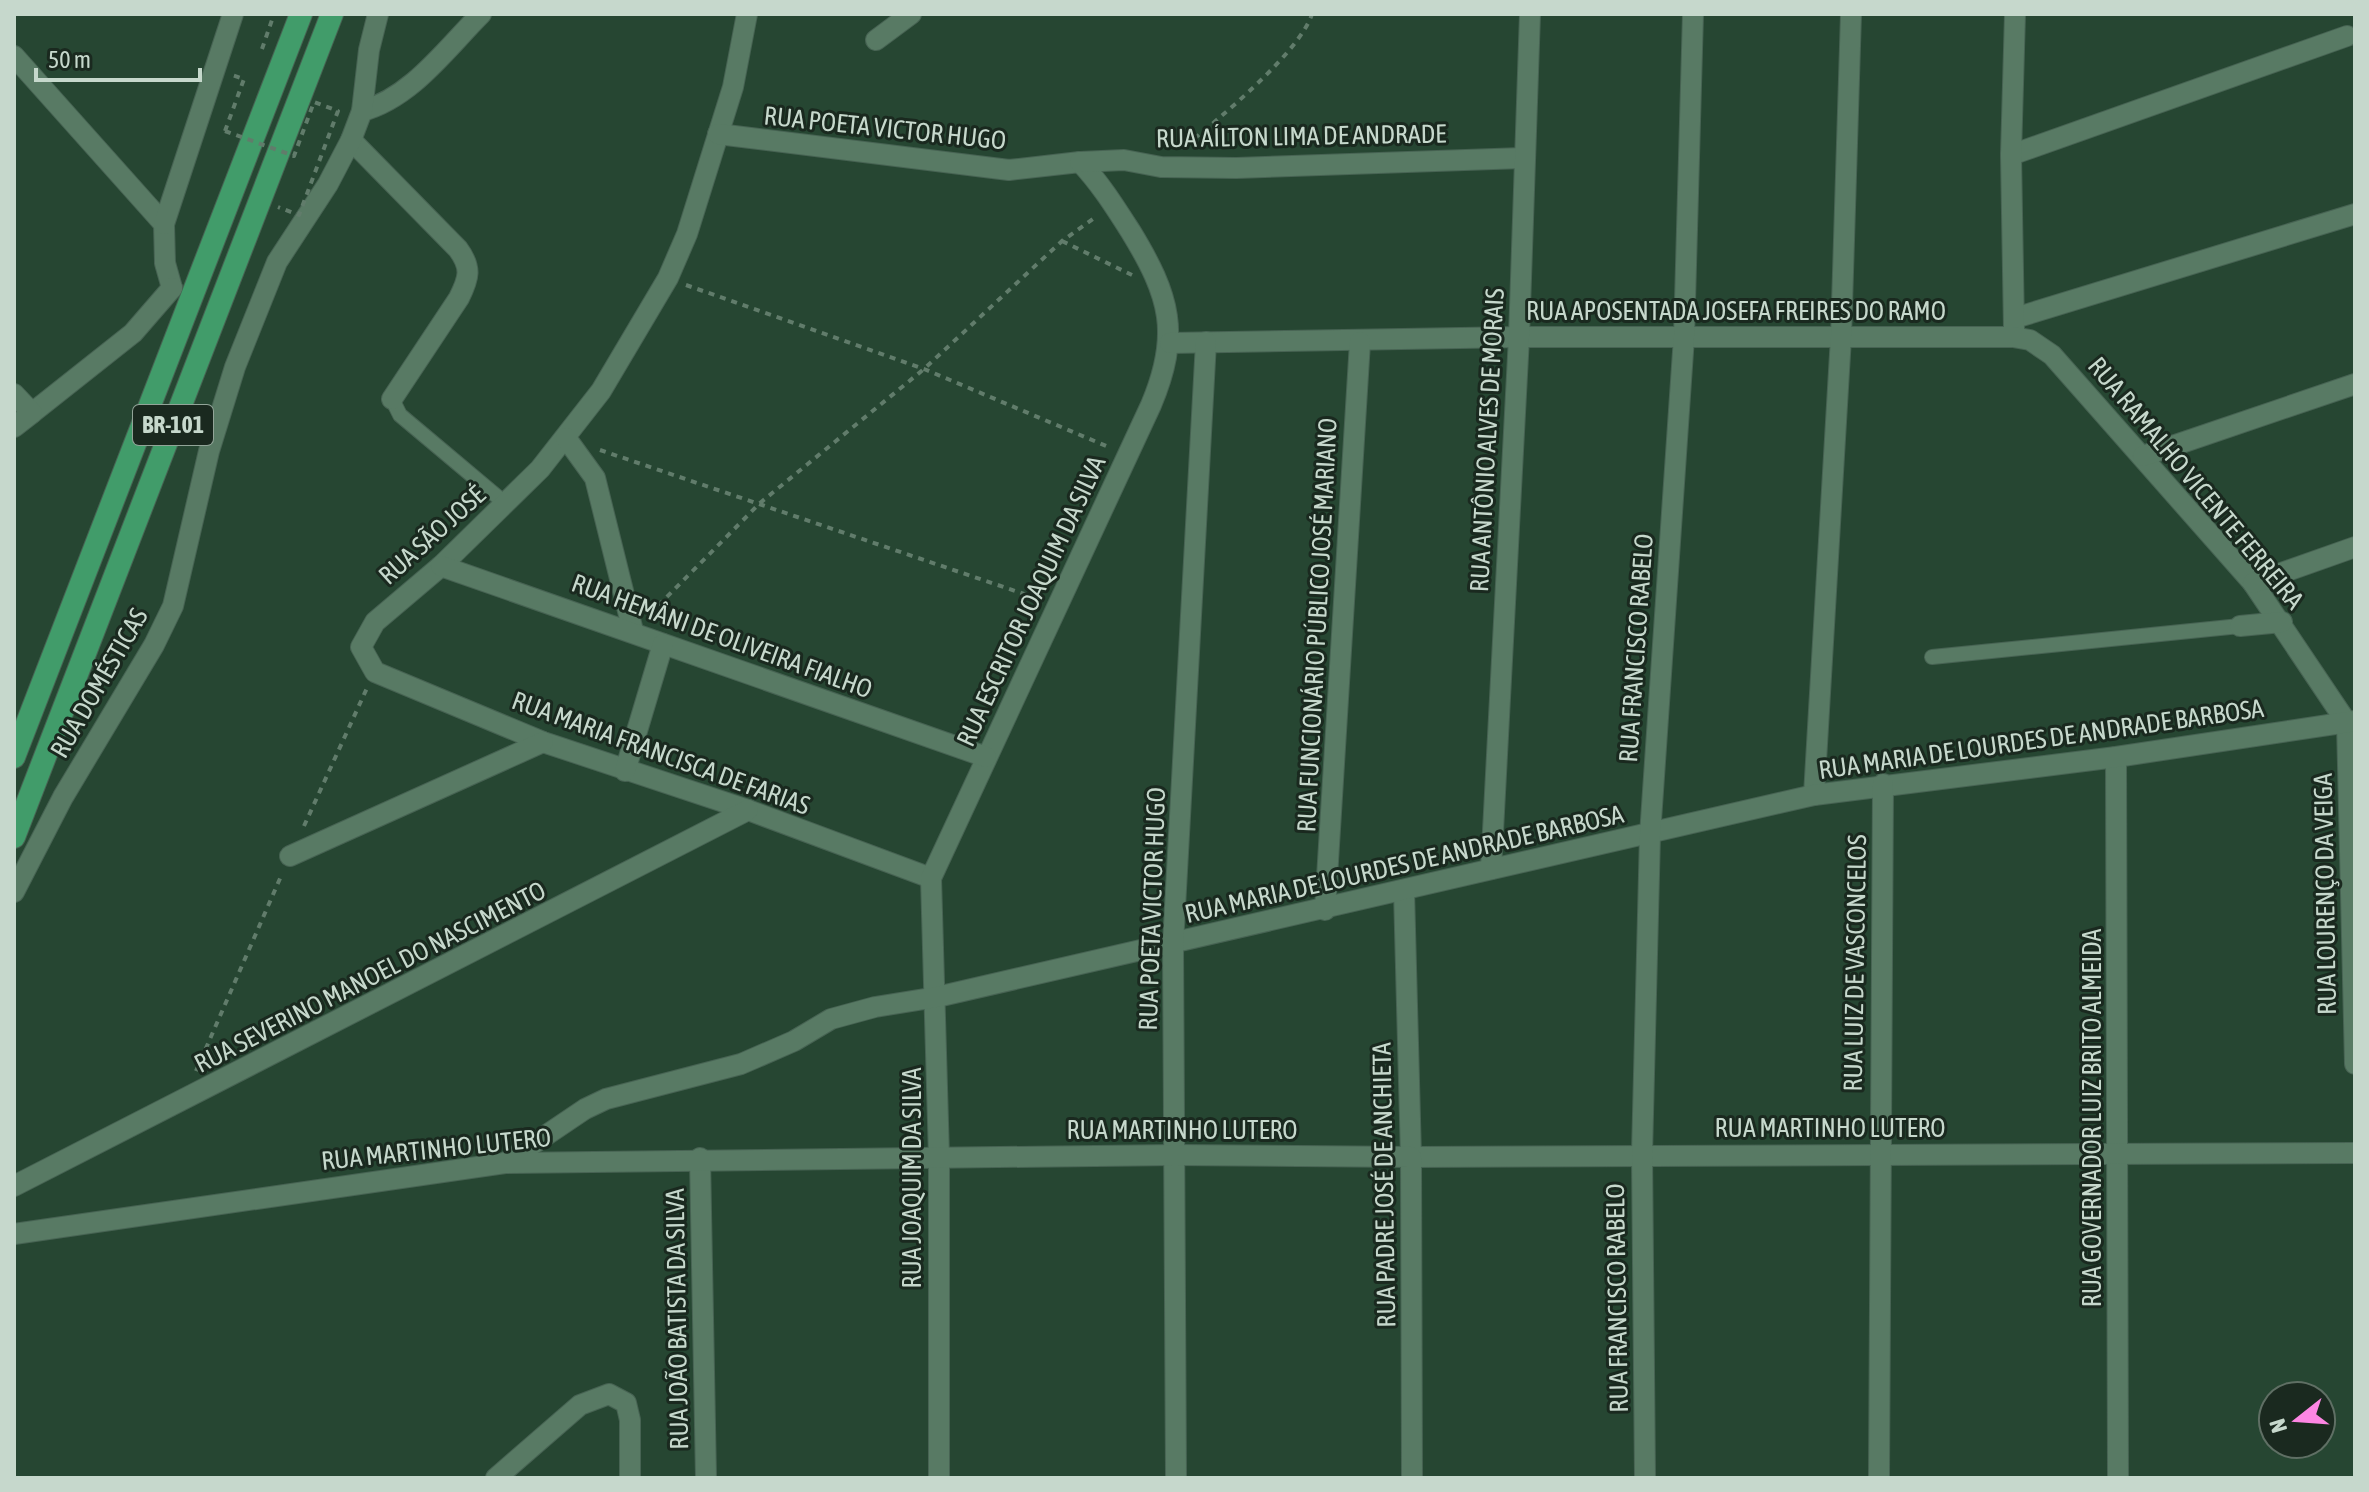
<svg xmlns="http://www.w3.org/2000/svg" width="2369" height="1492" viewBox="0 0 2369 1492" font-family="'Asap Condensed',sans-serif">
  <rect width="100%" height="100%" fill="#264632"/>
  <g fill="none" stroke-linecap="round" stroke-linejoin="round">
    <!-- service casing -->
    <g stroke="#476353" stroke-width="16">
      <g id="service">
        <path d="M 392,399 L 400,415 L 506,504"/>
        <path d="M 1932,657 L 2240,626"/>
      </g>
    </g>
    <!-- minor casing -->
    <g stroke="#476353" stroke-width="22">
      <g id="minor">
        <path d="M 747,14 L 733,87 L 687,234 L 668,278 L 601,391 L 540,469 L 441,566 L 375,622 L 361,647 L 375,672 L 543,742 L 748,810 L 931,878"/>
        <path d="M 876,40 L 911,14"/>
        <path d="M 14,56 L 164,224 L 165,263 L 172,288"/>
        <path d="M 362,111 C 411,98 446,49 481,14"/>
        <path d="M 718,134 L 1009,170 L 1080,162 C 1100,183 1115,207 1131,232 C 1170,296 1181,334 1151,405 L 931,878 L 939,1157 L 939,1478"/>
        <path d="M 351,140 L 458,249 C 472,268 469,278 459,298 L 392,399"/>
        <path d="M 2011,155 L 2347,36"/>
        <path d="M 1080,162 L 1124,160 L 1161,167 L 1236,168 L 1523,158"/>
        <path d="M 164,224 L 233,14"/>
        <path d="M 2015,318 L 2355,214"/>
        <path d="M 2014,329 L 2011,155 L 2015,14"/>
        <path d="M 1170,343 L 1519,337 L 2013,337 L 2030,340 L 2052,355 L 2253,583 L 2347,723"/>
        <path d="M 32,413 L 133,333 L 172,288"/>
        <path d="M 566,438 L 595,478 L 633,631"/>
        <path d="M 2143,456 L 2355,384"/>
        <path d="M 441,566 L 986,757"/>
        <path d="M 2253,583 L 2355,547"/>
        <path d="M 2240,626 L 2282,622"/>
        <path d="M 2347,723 L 2355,1064"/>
        <path d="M 2116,757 L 2118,1478"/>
        <path d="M 625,771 L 663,644"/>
        <path d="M 1814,795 L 1841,337 L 1851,14"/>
        <path d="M 290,856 L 543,742"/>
        <path d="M 1491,869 L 1519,337 L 1530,14"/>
        <path d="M 1404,891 L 1411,1157 L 2355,1153"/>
        <path d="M 14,892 L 63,797 L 154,645 L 173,606 L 209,451 L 235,367 L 277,262 L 328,184 L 351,140 L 362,111 L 369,50 L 378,14"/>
        <path d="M 1325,910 L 1360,342"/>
        <path d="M 700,1158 L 706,1478"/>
        <path d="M 505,1163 L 585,1109 L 606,1099 L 741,1064 L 794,1041 L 831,1019 L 875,1007 L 937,997 L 1814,795 L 2116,757 L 2355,721"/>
        <path d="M 14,1186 L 748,810"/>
        <path d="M 496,1478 L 580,1405 L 609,1394 L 626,1403 L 630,1420 L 630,1478"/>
        <path d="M 1176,1478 L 1173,944 L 1206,342"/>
        <path d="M 1645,1478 L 1642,1154 L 1650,835 L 1684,337 L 1693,14"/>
        <path d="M 1879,1478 L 1883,784"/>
      </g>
    </g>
    <!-- tertiary casing -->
    <g stroke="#476353" stroke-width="22">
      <g id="tertiary">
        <path d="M 14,394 L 32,413 L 14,427"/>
        <path d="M 14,1234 L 505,1163 L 1174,1155 L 1411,1157 L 1412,1478"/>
      </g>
    </g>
    <!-- trunk casing -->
    <g stroke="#476353" stroke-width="24">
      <g id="trunk">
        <path d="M 14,757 L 301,14"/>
        <path d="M 14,837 L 332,14"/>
      </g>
    </g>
    <!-- path -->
    <g stroke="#617c6b" stroke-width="4" stroke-dasharray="6 6" stroke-linecap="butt">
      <path d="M 262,49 L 274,14"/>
      <path d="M 225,131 L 244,79 L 232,75"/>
      <path d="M 1185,146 C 1219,119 1300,52 1312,14"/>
      <path d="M 1062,241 L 1132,275"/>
      <path d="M 686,285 L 924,369 L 1111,448"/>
      <path d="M 600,450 L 1039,599"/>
      <path d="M 650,614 L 760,503 L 924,369 L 1062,241 L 1097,216"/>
      <path d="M 304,826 L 367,688"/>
      <path d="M 196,1071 L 282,874"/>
    </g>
    <!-- service -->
    <use href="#service" stroke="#587a64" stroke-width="14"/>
    <!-- minor -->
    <use href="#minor" stroke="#587a64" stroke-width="20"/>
    <!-- tertiary -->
    <use href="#tertiary" stroke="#587a64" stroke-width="20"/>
    <!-- trunk -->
    <use href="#trunk" stroke="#419c6a" stroke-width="22"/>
    <!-- path-bridge -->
    <path stroke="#617c6b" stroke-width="4" stroke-dasharray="6 6" stroke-linecap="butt" d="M 225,131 L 294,156 L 314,102 L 338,111 L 299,215 L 278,207"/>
  </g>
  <g text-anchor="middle" stroke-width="6" stroke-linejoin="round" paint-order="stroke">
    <!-- shield labels -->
    <rect fill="#1a291f" stroke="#92a498" stroke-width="2" x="133" y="405" width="80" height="40" rx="6"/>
    <g font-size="24" font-weight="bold" fill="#c6d8cc">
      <text x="173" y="433">BR-101</text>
    </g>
    <!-- street labels -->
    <g font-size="26" fill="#c6d8cc" stroke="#1a291f">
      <text transform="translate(885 128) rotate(6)" y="9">RUA POETA VICTOR HUGO</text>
      <text transform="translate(1301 136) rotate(-1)" y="9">RUA AÍLTON LIMA DE ANDRADE</text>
      <text x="1736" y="320">RUA APOSENTADA JOSEFA FREIRES DO RAMO</text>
      <text transform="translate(1487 440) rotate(-87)" y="9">RUA ANTÔNIO ALVES DE MORAIS</text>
      <text transform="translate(2196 483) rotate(50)" y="9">RUA RAMALHO VICENTE FERREIRA</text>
      <text transform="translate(432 535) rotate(-42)" y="9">RUA SÃO JOSÉ</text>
      <text transform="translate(1031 601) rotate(-65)" y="9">RUA ESCRITOR JOAQUIM DA SILVA</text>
      <text transform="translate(1317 625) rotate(-87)" y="9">RUA FUNCIONÁRIO PÚBLICO JOSÉ MARIANO</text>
      <text transform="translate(722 636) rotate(20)" y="9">RUA HEMÂNI DE OLIVEIRA FIALHO</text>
      <text transform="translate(1636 648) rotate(-86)" y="9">RUA FRANCISCO RABELO</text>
      <text transform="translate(99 683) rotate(-60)" y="9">RUA DOMÉSTICAS</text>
      <text transform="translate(2041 739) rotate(-8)" y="9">RUA MARIA DE LOURDES DE ANDRADE BARBOSA</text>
      <text transform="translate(661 753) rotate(20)" y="9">RUA MARIA FRANCISCA DE FARIAS</text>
      <text transform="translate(1404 864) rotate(-13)" y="9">RUA MARIA DE LOURDES DE ANDRADE BARBOSA</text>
      <text transform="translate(2325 894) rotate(-91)" y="9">RUA LOURENÇO DA VEIGA</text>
      <text transform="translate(1152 909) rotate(-88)" y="9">RUA POETA VICTOR HUGO</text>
      <text transform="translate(1855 963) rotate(-89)" y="9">RUA LUIZ DE VASCONCELOS</text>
      <text transform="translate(370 977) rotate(-27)" y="9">RUA SEVERINO MANOEL DO NASCIMENTO</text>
      <text transform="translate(2092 1118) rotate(-90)" y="9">RUA GOVERNADOR LUIZ BRITO ALMEIDA</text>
      <text x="1830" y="1137">RUA MARTINHO LUTERO</text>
      <text x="1182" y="1139">RUA MARTINHO LUTERO</text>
      <text transform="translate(436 1149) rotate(-6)" y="9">RUA MARTINHO LUTERO</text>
      <text transform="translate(912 1178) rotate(-90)" y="9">RUA JOAQUIM DA SILVA</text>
      <text transform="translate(1384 1185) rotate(-91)" y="9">RUA PADRE JOSÉ DE ANCHIETA</text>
      <text transform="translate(1617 1298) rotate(-91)" y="9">RUA FRANCISCO RABELO</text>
      <text transform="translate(677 1319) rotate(-91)" y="9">RUA JOÃO BATISTA DA SILVA</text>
    </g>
  </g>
  <!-- border -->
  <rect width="2369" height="1492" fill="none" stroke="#c6d8cc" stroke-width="32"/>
  <!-- north arrow -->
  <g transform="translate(2297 1420) rotate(253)"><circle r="38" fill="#1a291f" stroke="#5f6f64" stroke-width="2"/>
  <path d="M0-6L14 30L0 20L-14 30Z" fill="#fd86e3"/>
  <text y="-12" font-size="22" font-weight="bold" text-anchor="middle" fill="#c6d8cc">N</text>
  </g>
  <!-- scale -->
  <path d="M36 68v12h164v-12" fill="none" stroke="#c6d8cc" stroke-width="4"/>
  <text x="48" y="68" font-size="24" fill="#c6d8cc" stroke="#1a291f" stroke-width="6" paint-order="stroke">50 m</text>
</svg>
